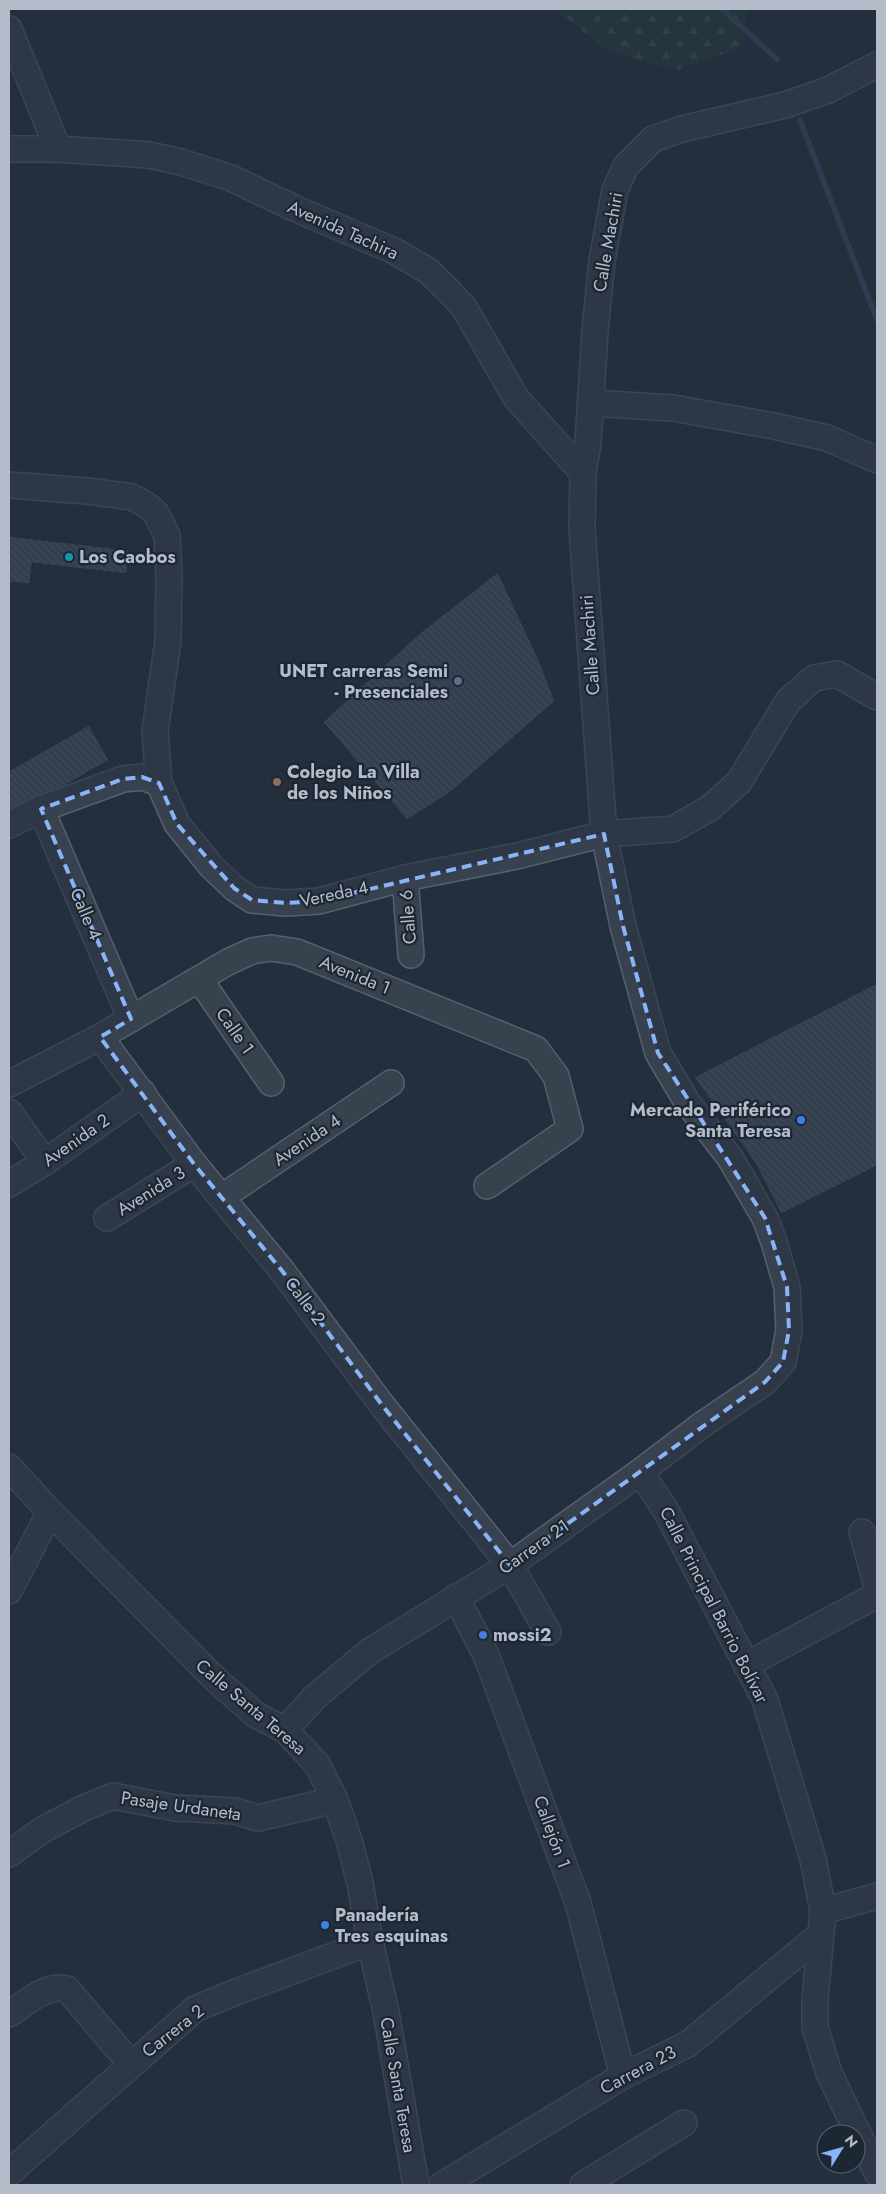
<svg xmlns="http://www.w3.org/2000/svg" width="886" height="2194" viewBox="0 0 886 2194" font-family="Jost,sans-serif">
  <defs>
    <pattern id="forest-firs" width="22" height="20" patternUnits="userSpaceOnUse" patternTransform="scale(1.25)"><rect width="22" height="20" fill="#263c3f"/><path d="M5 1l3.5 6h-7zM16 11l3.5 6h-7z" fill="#435659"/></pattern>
    <pattern id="building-back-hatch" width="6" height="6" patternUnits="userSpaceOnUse" patternTransform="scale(1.25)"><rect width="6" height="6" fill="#455162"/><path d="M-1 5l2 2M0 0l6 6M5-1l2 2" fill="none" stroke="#5d6877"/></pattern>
  </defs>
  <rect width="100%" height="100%" fill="#242f3e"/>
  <!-- forest -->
  <path fill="url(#forest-firs)" d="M 554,9 L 746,9 L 743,47 L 677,70 L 610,52 Z"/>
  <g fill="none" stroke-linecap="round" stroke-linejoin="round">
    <!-- stream -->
    <g stroke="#394c67" stroke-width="5.5">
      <path d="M 722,9 L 777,59"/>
      <path d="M 800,120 L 877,320"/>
    </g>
  </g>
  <!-- building -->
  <g fill="url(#building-back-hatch)" stroke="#1f2835">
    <path d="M 9,536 L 129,550 L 127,574 L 32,563 L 30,584 L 9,582 Z"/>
    <path d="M 498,572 L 539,660 L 555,701 L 451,792 L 407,820 L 323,722 L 421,632 Z"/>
    <path d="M 89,725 L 109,760 L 9,818 L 9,771 Z"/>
    <path d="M 877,983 L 877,1166 L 781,1214 L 755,1163 L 694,1077 Z"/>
  </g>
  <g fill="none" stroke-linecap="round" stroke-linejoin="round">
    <!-- minor casing -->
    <g stroke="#565f6c" stroke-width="28">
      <g id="minor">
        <path d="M 9,29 L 58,149"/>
        <path d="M 9,149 L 58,149 L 149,155 L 181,162 L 231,178 L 294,208 L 394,251 L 427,270 L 448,290 L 465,309 L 516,398 L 583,473"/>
        <path d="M 591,403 L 673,408 L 774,426 L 827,438 L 877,460"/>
        <path d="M 9,485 L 87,491 L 132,497 L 145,504 L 155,512 L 167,535 L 169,576 L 168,641 L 155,731 L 159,783 L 177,824 L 211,866 L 234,888 L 252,900 L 286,903 L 319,901 L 405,878 L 517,856 L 604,834 L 673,829 L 710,808 L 739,782 L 788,701 L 814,678 L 837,674 L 877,697"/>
        <path d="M 41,809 L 131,1019"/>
        <path d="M 9,825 L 41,809 L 123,779 L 142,777 L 159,783"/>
        <path d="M 405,878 L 411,955"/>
        <path d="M 200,980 L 271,1083"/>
        <path d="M 100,1037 L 194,1164 L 283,1272 L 382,1405 L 510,1565 L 548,1632"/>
        <path d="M 9,1084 L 100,1037 L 228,962 L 252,951 L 271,948 L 297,952 L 536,1049 L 556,1076 L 570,1129 L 487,1186"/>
        <path d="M 9,1112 L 45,1162"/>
        <path d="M 9,1184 L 45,1162 L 143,1093"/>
        <path d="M 222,1197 L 391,1083"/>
        <path d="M 107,1218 L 194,1164"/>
        <path d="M 9,1467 L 50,1512 L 215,1679 L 256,1715 L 285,1730 L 317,1764 L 335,1800 L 349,1840 L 360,1883 L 370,1942 L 386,2012 L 416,2185"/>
        <path d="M 640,1472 L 665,1509 L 765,1700 L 813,1859 L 823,1911 L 815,2000 L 815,2027 L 829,2073 L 877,2173"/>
        <path d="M 862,1532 L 877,1586"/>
        <path d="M 9,1591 L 50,1512"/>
        <path d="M 456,1597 L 486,1655 L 578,1903 L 623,2076"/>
        <path d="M 746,1665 L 877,1595"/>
        <path d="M 285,1730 L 315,1697 L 370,1651 L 510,1565 L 640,1472 L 703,1424 L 765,1382 L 783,1362 L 789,1330 L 787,1287 L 774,1242 L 765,1218 L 730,1158 L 687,1102 L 658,1053 L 623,926 L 604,834 L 582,529 L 583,473 L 588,443 L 595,331 L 602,261 L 615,190 L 626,166 L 653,139 L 682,129 L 785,105 L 828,90 L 877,65"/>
        <path d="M 9,1854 L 44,1829 L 84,1808 L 113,1796 L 175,1808 L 235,1811 L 258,1818 L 335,1800"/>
        <path d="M 823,1911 L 877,1896"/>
        <path d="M 9,2014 C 26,2003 47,1983 67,1989 L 131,2064"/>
        <path d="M 9,2173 L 195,2009 L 236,1992 L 370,1942"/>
        <path d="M 442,2185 L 623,2076 L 688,2044 L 820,1935"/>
        <path d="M 583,2185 L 684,2123"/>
      </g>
    </g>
    <!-- minor -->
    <use href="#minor" stroke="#38414e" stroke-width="25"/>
  </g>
  <!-- marked area -->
  <path d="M0 0H886V2194H0ZM 142,777 L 159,783 L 177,824 L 234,888 L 252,900 L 286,903 L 319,901 L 604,834 L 623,926 L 658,1053 L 765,1218 L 787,1287 L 789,1330 L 783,1362 L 765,1382 L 510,1565 L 382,1405 L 283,1272 L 194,1164 L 100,1037 L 131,1019 L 41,809 L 123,779 Z" fill="#242f3e" fill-opacity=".55" fill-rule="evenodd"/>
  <path fill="none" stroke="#8ab4f8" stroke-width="4" stroke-dasharray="10 6" stroke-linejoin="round" d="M 142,777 L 159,783 L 177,824 L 234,888 L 252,900 L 286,903 L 319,901 L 604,834 L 623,926 L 658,1053 L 765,1218 L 787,1287 L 789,1330 L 783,1362 L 765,1382 L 510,1565 L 382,1405 L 283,1272 L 194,1164 L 100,1037 L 131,1019 L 41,809 L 123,779 Z"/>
  <!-- markers -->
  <circle fill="#0f9aa8" stroke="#1d2633" stroke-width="2" cx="69" cy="557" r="5"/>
  <circle fill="#5c6f8a" stroke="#1d2633" stroke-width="2" cx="458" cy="681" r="5"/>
  <circle fill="#8d6e63" stroke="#1d2633" stroke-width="2" cx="277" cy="782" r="5"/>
  <g fill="#3f7fe0" stroke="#1d2633" stroke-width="2">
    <circle cx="801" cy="1120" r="5"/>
    <circle cx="483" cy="1635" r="5"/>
    <circle cx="325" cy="1925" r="5"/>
  </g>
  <g text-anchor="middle" stroke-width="4.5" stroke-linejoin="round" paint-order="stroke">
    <!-- street labels -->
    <g font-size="18" fill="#b4bcc9" stroke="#1d2633">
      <text transform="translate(343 230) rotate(24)" y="6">Avenida Tachira</text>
      <text transform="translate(608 242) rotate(-80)" y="6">Calle Machiri</text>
      <text transform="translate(590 645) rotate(-94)" y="6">Calle Machiri</text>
      <text transform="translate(334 894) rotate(-12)" y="6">Vereda 4</text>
      <text transform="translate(86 914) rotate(67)" y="6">Calle 4</text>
      <text transform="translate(408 917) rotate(-94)" y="6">Calle 6</text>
      <text transform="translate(355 975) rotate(22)" y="6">Avenida 1</text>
      <text transform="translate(235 1031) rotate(55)" y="6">Calle 1</text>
      <text transform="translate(76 1140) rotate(-35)" y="6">Avenida 2</text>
      <text transform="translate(307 1140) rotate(-34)" y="6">Avenida 4</text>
      <text transform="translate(151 1191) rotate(-32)" y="6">Avenida 3</text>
      <text transform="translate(305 1301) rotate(53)" y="6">Calle 2</text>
      <text transform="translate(534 1547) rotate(-35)" y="6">Carrera 21</text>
      <text transform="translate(714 1605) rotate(63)" y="6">Calle Principal Barrio Bolívar</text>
      <text transform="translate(251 1707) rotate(40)" y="6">Calle Santa Teresa</text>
      <text transform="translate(181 1806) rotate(8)" y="6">Pasaje Urdaneta</text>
      <text transform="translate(552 1832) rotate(70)" y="6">Callejón 1</text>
      <text transform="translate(173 2031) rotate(-38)" y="6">Carrera 2</text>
      <text transform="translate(638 2070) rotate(-28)" y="6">Carrera 23</text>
      <text transform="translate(398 2085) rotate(80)" y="6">Calle Santa Teresa</text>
    </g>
    <!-- poi labels -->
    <g font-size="18" font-weight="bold" fill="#b4bcc9" stroke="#1d2633" text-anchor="start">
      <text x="79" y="563">Los Caobos</text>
      <text x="448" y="677" text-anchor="end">UNET carreras Semi<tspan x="448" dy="21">- Presenciales</tspan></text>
      <text x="287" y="778">Colegio La Villa<tspan x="287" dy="21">de los Niños</tspan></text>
      <text x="791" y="1116" text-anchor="end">Mercado Periférico<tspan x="791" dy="21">Santa Teresa</tspan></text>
      <text x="493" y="1641">mossi2</text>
      <text x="335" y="1921">Panadería<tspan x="335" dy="21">Tres esquinas</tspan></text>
    </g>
  </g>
  <!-- border -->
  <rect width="886" height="2194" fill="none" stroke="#b4bcc9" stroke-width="20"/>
  <!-- north arrow -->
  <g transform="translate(841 2149) rotate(53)"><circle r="24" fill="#1d2633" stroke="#59626f"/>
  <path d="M0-4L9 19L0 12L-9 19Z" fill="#8ab4f8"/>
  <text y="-8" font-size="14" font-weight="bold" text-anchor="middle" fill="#b4bcc9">N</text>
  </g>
</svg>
